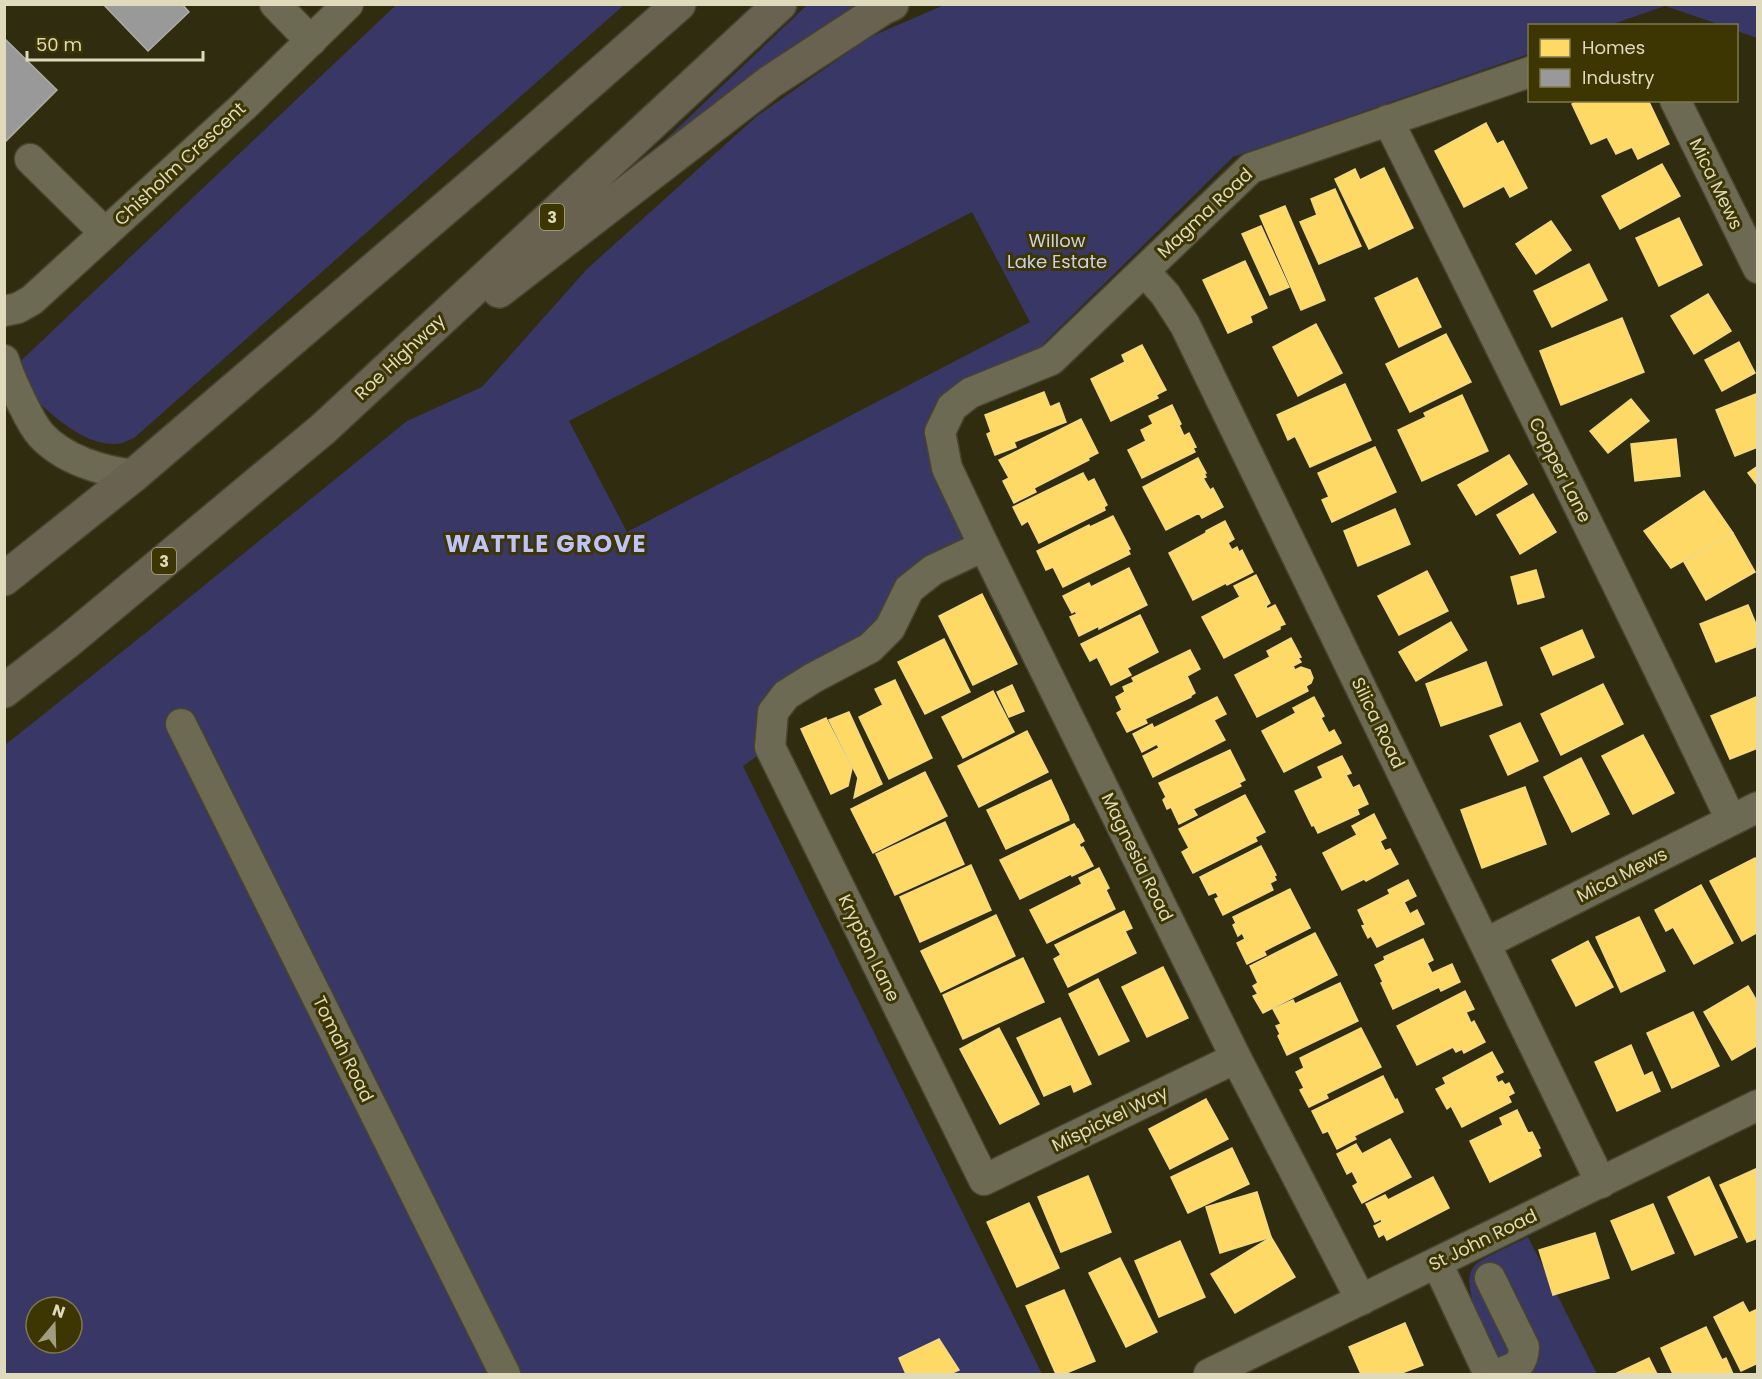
<svg xmlns="http://www.w3.org/2000/svg" width="1762" height="1379" viewBox="0 0 1762 1379" font-family="Poppins,sans-serif">
  <rect width="100%" height="100%" fill="#302c0f"/>
  <!-- green -->
  <g fill="#393766" fill-rule="evenodd">
    <path d="M 396,5 L 624,5 L 134,438 C 128,440 122,444 116,444 C 76,446 35,398 8,373 Z"/>
    <path d="M 807,5 L 857,5 L 791,47 L 638,166 Z"/>
    <path d="M 944,5 L 1757,5 L 1757,38 L 1737,31 L 1736,26 L 1721,25 L 1665,6 L 1610,25 L 1530,26 L 1529,54 L 1233,157 L 1043,344 L 1051,360 L 970,393 L 940,432 L 984,546 L 933,570 L 890,628 L 786,695 L 770,747 L 743,766 L 1042,1374 L 5,1374 L 5,745 L 148,631 L 407,421 L 482,387 L 587,269 L 757,116 L 870,37 ZM 972,212 L 1030,322 L 627,532 L 569,421 ZM 36,1307 L 72,1307 L 72,1343 L 36,1343 Z"/>
    <path d="M 1528,1237 L 1597,1374 L 1490,1374 L 1458,1307 L 1472,1298 C 1469,1287 1467,1273 1475,1265 C 1482,1258 1517,1243 1528,1237 Z"/>
  </g>
  <!-- homes -->
  <g fill="#ffd966" stroke="#f5d980" stroke-width="1.5">
    <path d="M 1579,100 L 1648,100 L 1669,144 L 1638,159 L 1632,147 L 1616,154 L 1607,137 L 1591,144 L 1572,104 Z"/>
    <path d="M 1486,123 L 1497,144 L 1503,141 L 1527,188 L 1510,197 L 1504,186 L 1464,207 L 1435,151 Z"/>
    <path d="M 1662,164 L 1680,196 L 1620,229 L 1602,196 Z"/>
    <path d="M 1384,168 L 1413,228 L 1369,249 L 1335,179 L 1355,169 L 1360,180 Z"/>
    <path d="M 1335,189 L 1361,246 L 1319,264 L 1300,222 L 1317,215 L 1311,199 Z"/>
    <path d="M 1285,206 L 1325,300 L 1301,310 L 1260,216 Z"/>
    <path d="M 1679,218 L 1702,265 L 1659,286 L 1636,238 Z"/>
    <path d="M 1551,221 L 1571,250 L 1536,274 L 1516,244 Z"/>
    <path d="M 1261,226 L 1289,287 L 1270,295 L 1242,234 Z"/>
    <path d="M 1245,261 L 1267,308 L 1250,316 L 1252,322 L 1228,333 L 1203,280 Z"/>
    <path d="M 1589,264 L 1607,300 L 1552,327 L 1534,291 Z"/>
    <path d="M 1417,278 L 1441,327 L 1399,347 L 1375,298 Z"/>
    <path d="M 1708,294 L 1731,331 L 1694,354 L 1671,316 Z"/>
    <path d="M 1622,318 L 1644,372 L 1561,405 L 1540,351 Z"/>
    <path d="M 1316,324 L 1342,373 L 1298,396 L 1273,347 Z"/>
    <path d="M 1446,334 L 1471,382 L 1410,412 L 1386,364 Z"/>
    <path d="M 1739,342 L 1755,373 L 1722,391 L 1705,360 Z"/>
    <path d="M 1142,345 L 1166,390 L 1156,395 L 1158,398 L 1111,421 L 1091,379 L 1125,362 L 1122,355 Z"/>
    <path d="M 1345,384 L 1371,440 L 1310,467 L 1295,436 L 1288,440 L 1277,415 Z"/>
    <path d="M 1044,392 L 1050,407 L 1059,403 L 1066,422 L 1014,442 L 1016,447 L 995,455 L 987,434 L 991,432 L 985,415 Z"/>
    <path d="M 1758,393 L 1758,447 L 1735,456 L 1716,410 Z"/>
    <path d="M 1462,395 L 1488,451 L 1422,481 L 1398,430 L 1426,417 L 1424,413 Z"/>
    <path d="M 1631,399 L 1649,421 L 1608,453 L 1590,431 Z"/>
    <path d="M 1172,405 L 1181,424 L 1179,425 L 1184,436 L 1189,433 L 1196,447 L 1193,448 L 1195,452 L 1142,478 L 1128,450 L 1146,441 L 1141,430 L 1153,424 L 1149,416 Z"/>
    <path d="M 1081,419 L 1098,453 L 1088,458 L 1089,460 L 1034,488 L 1036,492 L 1014,503 L 1003,481 L 1009,478 L 999,460 Z"/>
    <path d="M 1676,439 L 1680,476 L 1635,481 L 1631,444 Z"/>
    <path d="M 1375,447 L 1396,492 L 1332,522 L 1322,500 L 1329,497 L 1318,473 Z"/>
    <path d="M 1509,455 L 1527,484 L 1476,515 L 1458,485 Z"/>
    <path d="M 1198,458 L 1206,473 L 1204,473 L 1206,477 L 1203,478 L 1210,490 L 1213,488 L 1223,507 L 1202,518 L 1199,513 L 1166,530 L 1143,487 Z"/>
    <path d="M 1758,466 L 1758,486 L 1748,473 Z"/>
    <path d="M 1083,473 L 1088,482 L 1094,479 L 1107,505 L 1104,507 L 1105,510 L 1039,543 L 1028,521 L 1022,525 L 1013,507 Z"/>
    <path d="M 1704,491 L 1733,533 L 1671,568 L 1644,531 Z"/>
    <path d="M 1533,494 L 1556,532 L 1520,554 L 1497,515 Z"/>
    <path d="M 1395,509 L 1410,544 L 1358,566 L 1344,531 Z"/>
    <path d="M 1113,516 L 1130,549 L 1128,550 L 1130,554 L 1063,587 L 1053,567 L 1046,570 L 1037,551 L 1089,525 L 1090,527 Z"/>
    <path d="M 1225,521 L 1234,539 L 1228,543 L 1232,550 L 1237,547 L 1239,552 L 1242,550 L 1253,572 L 1227,585 L 1226,583 L 1193,600 L 1169,553 L 1206,533 L 1206,531 Z"/>
    <path d="M 1733,533 L 1755,572 L 1706,600 L 1684,562 Z"/>
    <path d="M 1129,568 L 1147,605 L 1099,629 L 1099,626 L 1079,636 L 1070,617 L 1077,614 L 1075,611 L 1072,613 L 1063,596 L 1089,583 L 1091,587 Z"/>
    <path d="M 1536,570 L 1544,597 L 1518,604 L 1511,577 Z"/>
    <path d="M 1427,571 L 1448,611 L 1399,635 L 1378,596 Z"/>
    <path d="M 1256,575 L 1270,603 L 1266,606 L 1267,609 L 1275,605 L 1285,624 L 1280,626 L 1280,629 L 1224,658 L 1202,617 L 1240,597 L 1234,586 Z"/>
    <path d="M 982,594 L 1017,664 L 973,685 L 939,616 Z"/>
    <path d="M 1748,605 L 1758,629 L 1758,646 L 1716,662 L 1700,624 Z"/>
    <path d="M 1140,615 L 1158,652 L 1127,668 L 1131,675 L 1111,685 L 1097,657 L 1090,661 L 1081,644 Z"/>
    <path d="M 1451,622 L 1467,650 L 1416,681 L 1399,652 Z"/>
    <path d="M 1582,630 L 1594,657 L 1553,675 L 1541,648 Z"/>
    <path d="M 1291,638 L 1301,657 L 1298,658 L 1301,662 L 1293,666 L 1295,670 L 1301,667 L 1310,670 L 1313,678 L 1311,683 L 1306,686 L 1308,691 L 1257,717 L 1235,675 L 1270,657 L 1267,651 Z"/>
    <path d="M 944,639 L 970,692 L 925,714 L 898,662 Z"/>
    <path d="M 1190,650 L 1200,669 L 1187,676 L 1195,693 L 1190,696 L 1191,697 L 1145,719 L 1147,723 L 1127,732 L 1117,713 L 1122,710 L 1116,697 L 1125,692 L 1123,687 L 1134,682 L 1132,678 Z"/>
    <path d="M 1486,662 L 1502,705 L 1441,726 L 1426,684 Z"/>
    <path d="M 895,680 L 932,758 L 889,779 L 859,717 L 883,705 L 875,689 Z"/>
    <path d="M 1603,684 L 1623,724 L 1561,755 L 1541,714 Z"/>
    <path d="M 1012,685 L 1024,711 L 1009,717 L 997,692 Z"/>
    <path d="M 993,691 L 1014,732 L 963,758 L 942,717 Z"/>
    <path d="M 1217,697 L 1226,714 L 1214,720 L 1225,740 L 1153,777 L 1143,756 L 1159,748 L 1157,744 L 1142,752 L 1133,734 L 1152,724 L 1154,728 Z"/>
    <path d="M 1314,697 L 1324,716 L 1321,718 L 1329,733 L 1334,730 L 1341,743 L 1284,772 L 1262,731 L 1296,713 L 1293,708 Z"/>
    <path d="M 1756,697 L 1758,702 L 1758,748 L 1730,759 L 1711,716 Z"/>
    <path d="M 849,712 L 882,784 L 854,798 L 858,778 L 829,720 Z"/>
    <path d="M 826,718 L 852,768 L 848,786 L 831,794 L 801,729 Z"/>
    <path d="M 1520,723 L 1538,761 L 1508,775 L 1490,736 Z"/>
    <path d="M 1027,731 L 1048,772 L 979,807 L 958,766 Z"/>
    <path d="M 1643,735 L 1674,793 L 1633,814 L 1602,756 Z"/>
    <path d="M 1230,750 L 1245,780 L 1239,783 L 1241,786 L 1193,809 L 1197,815 L 1179,824 L 1171,807 L 1167,809 L 1163,800 L 1166,797 L 1159,783 Z"/>
    <path d="M 1342,756 L 1351,773 L 1346,775 L 1353,788 L 1359,785 L 1368,804 L 1357,809 L 1359,814 L 1318,833 L 1314,825 L 1312,826 L 1295,791 L 1323,778 L 1318,767 Z"/>
    <path d="M 1581,758 L 1609,814 L 1572,832 L 1544,777 Z"/>
    <path d="M 925,772 L 947,816 L 873,853 L 851,809 Z"/>
    <path d="M 1051,780 L 1068,816 L 1069,820 L 1006,849 L 987,810 Z"/>
    <path d="M 1525,787 L 1546,844 L 1482,868 L 1461,810 Z"/>
    <path d="M 1245,795 L 1265,832 L 1255,837 L 1257,841 L 1193,873 L 1182,852 L 1189,848 L 1179,829 Z"/>
    <path d="M 1374,814 L 1386,838 L 1380,841 L 1385,851 L 1390,849 L 1398,864 L 1366,881 L 1364,879 L 1342,890 L 1323,853 L 1357,835 L 1352,826 Z"/>
    <path d="M 945,822 L 964,864 L 895,895 L 876,854 Z"/>
    <path d="M 1074,824 L 1077,829 L 1078,829 L 1084,841 L 1079,844 L 1081,848 L 1083,847 L 1093,866 L 1072,876 L 1071,874 L 1020,899 L 1000,860 Z"/>
    <path d="M 1261,846 L 1276,875 L 1274,876 L 1276,880 L 1270,883 L 1273,890 L 1223,915 L 1215,899 L 1219,897 L 1216,892 L 1209,895 L 1200,877 Z"/>
    <path d="M 1755,858 L 1758,863 L 1758,932 L 1742,941 L 1710,881 Z"/>
    <path d="M 971,865 L 991,910 L 920,942 L 900,897 Z"/>
    <path d="M 1099,868 L 1109,888 L 1106,890 L 1115,909 L 1047,943 L 1030,910 L 1082,884 L 1079,878 Z"/>
    <path d="M 1408,880 L 1416,896 L 1404,902 L 1410,914 L 1417,910 L 1424,924 L 1377,947 L 1371,936 L 1368,938 L 1362,926 L 1365,925 L 1358,910 L 1390,894 L 1388,890 Z"/>
    <path d="M 1701,885 L 1733,943 L 1694,964 L 1673,927 L 1666,931 L 1655,910 Z"/>
    <path d="M 1290,889 L 1310,928 L 1264,951 L 1266,955 L 1247,964 L 1237,943 L 1245,939 L 1242,933 L 1238,936 L 1233,925 L 1236,923 L 1233,917 Z"/>
    <path d="M 1124,911 L 1132,928 L 1125,931 L 1136,953 L 1068,987 L 1054,959 L 1061,955 L 1055,945 Z"/>
    <path d="M 996,915 L 1015,956 L 941,992 L 921,951 Z"/>
    <path d="M 1639,917 L 1665,971 L 1621,992 L 1596,937 Z"/>
    <path d="M 1315,933 L 1337,975 L 1263,1013 L 1253,996 L 1258,994 L 1253,986 L 1258,983 L 1250,966 Z"/>
    <path d="M 1423,939 L 1433,960 L 1427,963 L 1432,973 L 1452,964 L 1460,982 L 1441,991 L 1439,987 L 1393,1009 L 1381,983 L 1383,982 L 1375,965 L 1385,960 L 1384,957 Z"/>
    <path d="M 1588,941 L 1613,987 L 1576,1006 L 1552,960 Z"/>
    <path d="M 1023,958 L 1044,1002 L 963,1039 L 943,995 Z"/>
    <path d="M 1163,967 L 1188,1018 L 1147,1037 L 1122,987 Z"/>
    <path d="M 1098,979 L 1129,1041 L 1099,1055 L 1069,994 Z"/>
    <path d="M 1340,983 L 1358,1021 L 1287,1055 L 1278,1036 L 1280,1034 L 1276,1026 L 1281,1024 L 1273,1009 L 1293,1000 L 1295,1004 Z"/>
    <path d="M 1748,986 L 1758,1003 L 1758,1045 L 1732,1060 L 1704,1012 Z"/>
    <path d="M 1465,991 L 1474,1009 L 1466,1012 L 1471,1023 L 1474,1021 L 1485,1042 L 1464,1053 L 1462,1049 L 1456,1052 L 1453,1047 L 1417,1065 L 1397,1026 Z"/>
    <path d="M 1693,1012 L 1719,1066 L 1672,1088 L 1647,1033 Z"/>
    <path d="M 1060,1018 L 1091,1084 L 1074,1092 L 1071,1084 L 1044,1096 L 1017,1038 Z"/>
    <path d="M 999,1028 L 1039,1104 L 1000,1124 L 960,1049 Z"/>
    <path d="M 1361,1028 L 1381,1067 L 1326,1094 L 1328,1098 L 1309,1107 L 1300,1090 L 1304,1088 L 1296,1072 L 1304,1068 L 1300,1058 Z"/>
    <path d="M 1631,1045 L 1644,1076 L 1652,1072 L 1660,1091 L 1617,1111 L 1595,1062 Z"/>
    <path d="M 1492,1052 L 1503,1072 L 1495,1076 L 1498,1083 L 1502,1081 L 1505,1085 L 1509,1083 L 1514,1093 L 1508,1096 L 1511,1102 L 1462,1127 L 1451,1106 L 1447,1109 L 1436,1089 L 1446,1084 L 1443,1078 Z"/>
    <path d="M 1383,1076 L 1395,1100 L 1397,1099 L 1403,1112 L 1354,1136 L 1356,1139 L 1337,1149 L 1328,1131 L 1323,1133 L 1312,1111 Z"/>
    <path d="M 1206,1099 L 1228,1139 L 1170,1169 L 1149,1129 Z"/>
    <path d="M 1517,1110 L 1528,1133 L 1532,1132 L 1540,1148 L 1538,1149 L 1541,1156 L 1490,1182 L 1470,1141 L 1503,1125 L 1500,1118 Z"/>
    <path d="M 1390,1139 L 1411,1177 L 1362,1203 L 1353,1186 L 1358,1183 L 1352,1171 L 1347,1174 L 1337,1154 L 1356,1144 L 1362,1154 Z"/>
    <path d="M 1232,1148 L 1249,1184 L 1188,1213 L 1171,1177 Z"/>
    <path d="M 1758,1168 L 1758,1238 L 1747,1242 L 1720,1185 Z"/>
    <path d="M 1088,1176 L 1111,1232 L 1061,1252 L 1038,1197 Z"/>
    <path d="M 1433,1177 L 1449,1208 L 1387,1240 L 1384,1234 L 1379,1237 L 1374,1226 L 1382,1222 L 1381,1219 L 1375,1222 L 1366,1204 L 1385,1195 L 1388,1200 Z"/>
    <path d="M 1709,1177 L 1737,1237 L 1695,1255 L 1668,1197 Z"/>
    <path d="M 1257,1192 L 1271,1237 L 1220,1253 L 1206,1207 Z"/>
    <path d="M 1029,1203 L 1059,1268 L 1017,1287 L 987,1222 Z"/>
    <path d="M 1653,1204 L 1674,1253 L 1632,1270 L 1611,1221 Z"/>
    <path d="M 1595,1233 L 1609,1278 L 1553,1295 L 1539,1250 Z"/>
    <path d="M 1271,1237 L 1295,1277 L 1235,1313 L 1211,1274 Z"/>
    <path d="M 1180,1241 L 1205,1297 L 1159,1317 L 1135,1261 Z"/>
    <path d="M 1120,1258 L 1157,1332 L 1126,1347 L 1089,1273 Z"/>
    <path d="M 1064,1290 L 1095,1361 L 1064,1374 L 1056,1374 L 1026,1306 Z"/>
    <path d="M 1743,1302 L 1749,1313 L 1758,1309 L 1758,1363 L 1741,1371 L 1714,1317 Z"/>
    <path d="M 1405,1323 L 1423,1365 L 1399,1374 L 1361,1374 L 1349,1347 Z"/>
    <path d="M 1706,1327 L 1722,1360 L 1726,1358 L 1733,1374 L 1673,1374 L 1661,1348 Z"/>
    <path d="M 939,1339 L 959,1370 L 950,1374 L 906,1374 L 899,1358 Z"/>
    <path d="M 1649,1358 L 1657,1374 L 1615,1374 Z"/>
  </g>
  <!-- industry -->
  <g fill="#999" stroke="#aeaca3" stroke-width="1.5">
    <path d="M 103,4 L 182,4 L 189,12 L 148,51 Z"/>
    <path d="M 4,38 L 57,90 L 6,141 L 4,140 Z"/>
  </g>
  <g fill="none" stroke-linecap="round" stroke-linejoin="round">
    <!-- minor casing -->
    <g stroke="#484430" stroke-width="33">
      <g id="minor">
        <path d="M 275,4 L 311,41"/>
        <path d="M 1675,100 L 1758,268"/>
        <path d="M 1388,120 C 1503,353 1620,585 1731,820"/>
        <path d="M 30,159 L 105,233"/>
        <path d="M 1144,271 L 1165,294 L 1185,325 L 1601,1183"/>
        <path d="M 4,311 L 18,308 L 32,300 L 245,105 L 348,4"/>
        <path d="M 4,360 C 8,374 14,386 20,399 C 26,411 32,425 41,435 C 64,460 102,471 134,475"/>
        <path d="M 984,546 L 933,570 L 909,589 L 890,628 L 870,648 L 813,678 L 786,695 L 773,712 L 770,747 L 984,1180 L 1236,1058"/>
        <path d="M 181,724 L 505,1374"/>
        <path d="M 1486,943 L 1758,807"/>
        <path d="M 1437,1263 L 1489,1374"/>
        <path d="M 1490,1278 L 1524,1347 C 1523,1367 1515,1367 1498,1374"/>
        <path d="M 1361,1300 L 1236,1058 L 984,546 L 947,468 L 940,432 L 952,407 L 970,393 L 1051,360 L 1251,168 L 1530,72"/>
        <path d="M 1209,1374 L 1758,1105"/>
      </g>
    </g>
    <!-- highway casing -->
    <g stroke="#484430" stroke-width="36">
      <g id="highway">
        <path d="M 499,291 L 770,82 L 883,8 L 892,4"/>
        <path d="M 4,579 L 134,475 L 505,157 L 679,4"/>
        <path d="M 4,691 L 67,642 L 323,429 L 780,4"/>
      </g>
    </g>
    <!-- minor -->
    <use href="#minor" stroke="#6d6a53" stroke-width="30"/>
    <!-- highway -->
    <use href="#highway" stroke="#6a6250" stroke-width="33"/>
  </g>
  <g text-anchor="middle" stroke-width="6" stroke-linejoin="round" paint-order="stroke">
    <!-- shield labels -->
    <g fill="#3d3602" stroke="#aea984" stroke-width="1.5">
      <rect x="540" y="204" width="24" height="26" rx="4.5"/>
      <rect x="152" y="548" width="24" height="26" rx="4.5"/>
    </g>
    <g font-size="16" font-weight="bold" fill="#dedabb">
      <text x="552" y="223">3</text>
      <text x="164" y="567">3</text>
    </g>
    <!-- street labels -->
    <g font-size="18" fill="#dedabb" stroke="#3d3602">
      <text transform="translate(180 164) rotate(-43)" y="6">Chisholm Crescent</text>
      <text transform="translate(1716 184) rotate(64)" y="6">Mica Mews</text>
      <text transform="translate(1205 213) rotate(-43)" y="6">Magma Road</text>
      <text transform="translate(400 357) rotate(-43)" y="6">Roe Highway</text>
      <text transform="translate(1560 470) rotate(63)" y="6">Copper Lane</text>
      <text transform="translate(1378 723) rotate(64)" y="6">Silica Road</text>
      <text transform="translate(1137 857) rotate(64)" y="6">Magnesia Road</text>
      <text transform="translate(1622 875) rotate(-27)" y="6">Mica Mews</text>
      <text transform="translate(869 948) rotate(64)" y="6">Krypton Lane</text>
      <text transform="translate(343 1049) rotate(64)" y="6">Tomah Road</text>
      <text transform="translate(1110 1119) rotate(-26)" y="6">Mispickel Way</text>
      <text transform="translate(1483 1240) rotate(-26)" y="6">St John Road</text>
    </g>
    <!-- park labels -->
    <g font-size="18" fill="#cdcfea" stroke="#3d3602">
      <text x="1057" y="247">Willow<tspan x="1057" dy="21">Lake Estate</tspan></text>
    </g>
    <!-- district labels -->
    <g font-size="24" font-weight="bold" letter-spacing="1.5" fill="#bfc3fc" stroke="#3d3602">
      <text x="546" y="552">WATTLE GROVE</text>
    </g>
  </g>
  <!-- border -->
  <rect width="1762" height="1379" fill="none" stroke="#dedabb" stroke-width="12"/>
  <!-- legend -->
  <rect x="1528" y="24" width="210" height="78" fill="#3d3602" stroke="#7d784c" stroke-width="1.5"/>
  <rect x="1540" y="39" width="30" height="18" fill="#ffd966" stroke="#7d784c" stroke-width="1.5"/>
  <text x="1582" y="54" font-size="18" fill="#dedabb">Homes</text>
  <rect x="1540" y="69" width="30" height="18" fill="#999999" stroke="#7d784c" stroke-width="1.5"/>
  <text x="1582" y="84" font-size="18" fill="#dedabb">Industry</text>
  <!-- north arrow -->
  <g transform="translate(54 1325) rotate(19)"><circle r="28" fill="#3d3602" stroke="#7d784c" stroke-width="1.5"/>
  <path d="M0-4.5L10 22L0 15L-10 22Z" fill="#a19d7f"/>
  <text y="-9" font-size="16" font-weight="bold" text-anchor="middle" fill="#dedabb">N</text>
  </g>
  <!-- scale -->
  <path d="M27 51v9h176v-9" fill="none" stroke="#dedabb" stroke-width="3"/>
  <text x="36" y="51" font-size="18" fill="#dedabb" stroke="#3d3602" stroke-width="4.5" paint-order="stroke">50 m</text>
</svg>
